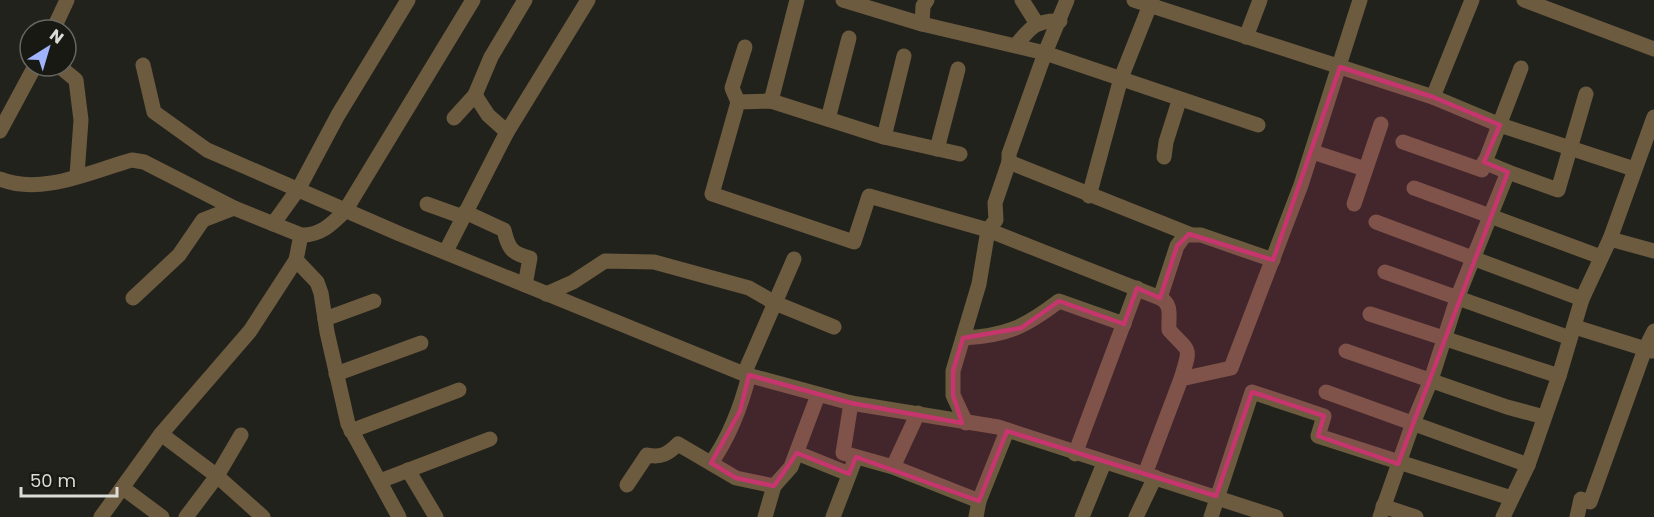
<svg xmlns="http://www.w3.org/2000/svg" width="1654" height="517" viewBox="0 0 1654 517" font-family="Poppins,sans-serif">
  <rect width="100%" height="100%" fill="#22221c"/>
  <g fill="none" stroke-linecap="round" stroke-linejoin="round">
    <!-- minor -->
    <g stroke="#6d5b40" stroke-width="15">
      <path d="M 843,0 L 922,24 L 1045,53 L 1067,0"/>
      <path d="M 1022,0 L 1037,24"/>
      <path d="M 1134,0 L 1433,97 L 1500,125 L 1634,169"/>
      <path d="M 1524,0 L 1654,49"/>
      <path d="M 922,24 L 923,6 L 927,0"/>
      <path d="M 53,30 L 67,0"/>
      <path d="M 1246,37 L 1260,0"/>
      <path d="M 1017,44 C 1031,27 1036,20 1060,21"/>
      <path d="M 143,65 L 154,112 L 207,150 L 400,234 L 744,374 L 851,403 L 998,427 L 1276,517"/>
      <path d="M 59,66 L 76,80 L 81,120 L 77,175"/>
      <path d="M 475,95 L 488,115 L 507,132"/>
      <path d="M 1433,97 L 1472,0"/>
      <path d="M 771,101 L 797,0"/>
      <path d="M 738,102 L 732,88 L 745,47"/>
      <path d="M 454,118 L 475,95 L 491,57 L 525,0"/>
      <path d="M 828,119 L 849,38"/>
      <path d="M 0,131 L 35,66"/>
      <path d="M 884,137 L 904,56"/>
      <path d="M 1403,142 L 1482,170 L 1521,68"/>
      <path d="M 937,149 L 958,69"/>
      <path d="M 1313,152 L 1365,169"/>
      <path d="M 960,154 L 884,137 L 771,101 L 738,102 L 712,194 L 854,242 L 869,196 L 988,230 L 979,284 L 953,371 L 953,395 L 966,423"/>
      <path d="M 1164,157 L 1166,142 L 1179,101"/>
      <path d="M 1009,162 L 995,203 L 996,220 L 988,230 L 1160,298 L 1177,246 L 1185,235 L 1201,235 L 1273,260"/>
      <path d="M 1508,172 L 1558,190 L 1586,94"/>
      <path d="M 0,179 C 41,196 92,171 132,160 L 144,162 L 234,208 L 301,235 C 320,236 332,224 345,211 L 473,0"/>
      <path d="M 1414,188 L 1601,257"/>
      <path d="M 1089,196 L 1121,78 L 1152,0"/>
      <path d="M 427,204 L 463,217"/>
      <path d="M 1354,204 L 1381,124"/>
      <path d="M 465,212 L 504,230 C 508,248 512,254 530,258 L 525,285"/>
      <path d="M 1376,222 L 1582,299"/>
      <path d="M 273,224 L 299,188 L 338,115 L 408,0"/>
      <path d="M 1189,234 L 1009,162 L 1009,154 L 1045,53 L 1258,125"/>
      <path d="M 1610,239 L 1654,251"/>
      <path d="M 446,251 L 507,132 L 588,0"/>
      <path d="M 296,260 L 317,282 L 321,293 L 327,332 L 348,424 L 399,517"/>
      <path d="M 1385,272 L 1570,338"/>
      <path d="M 546,294 L 573,282 L 605,261 L 654,262 L 749,288 L 775,303 L 834,327"/>
      <path d="M 133,298 L 179,255 L 203,220 L 234,208"/>
      <path d="M 1160,298 C 1173,304 1168,318 1169,330 C 1191,354 1191,345 1181,379"/>
      <path d="M 1370,314 L 1559,376"/>
      <path d="M 325,319 L 374,301"/>
      <path d="M 1575,327 L 1652,351"/>
      <path d="M 963,338 C 1006,336 1025,327 1059,301 L 1124,324"/>
      <path d="M 1346,351 L 1507,407 L 1544,417"/>
      <path d="M 336,374 L 421,343"/>
      <path d="M 744,374 L 794,259"/>
      <path d="M 1326,392 L 1528,465"/>
      <path d="M 851,403 L 843,453 L 893,467 L 979,501 L 1007,431"/>
      <path d="M 351,431 L 459,390"/>
      <path d="M 161,434 L 217,476 L 263,517"/>
      <path d="M 797,453 L 849,474"/>
      <path d="M 1075,454 L 1137,288"/>
      <path d="M 711,463 C 730,436 741,407 749,375"/>
      <path d="M 893,467 L 918,413"/>
      <path d="M 408,470 L 436,517"/>
      <path d="M 1145,474 L 1181,379 L 1231,368 L 1301,185 L 1360,0"/>
      <path d="M 380,481 L 490,439"/>
      <path d="M 627,485 L 647,455 C 661,458 668,454 678,444 L 736,478 L 774,486 L 765,517"/>
      <path d="M 774,486 L 791,467 L 818,395"/>
      <path d="M 123,488 L 162,517"/>
      <path d="M 1383,506 L 1416,517"/>
      <path d="M 101,517 L 161,434 L 250,331 L 296,260 L 301,235"/>
      <path d="M 186,517 L 217,476 L 241,435"/>
      <path d="M 833,517 L 856,457"/>
      <path d="M 976,517 L 979,501"/>
      <path d="M 1082,517 L 1104,463"/>
      <path d="M 1136,517 L 1155,477"/>
      <path d="M 1211,517 L 1252,392 L 1324,416 L 1318,436 L 1511,498"/>
      <path d="M 1380,517 L 1413,423 L 1431,380 L 1458,296 L 1508,172 L 1484,162"/>
      <path d="M 1503,517 L 1528,465 L 1559,376 L 1582,299 L 1610,239 L 1654,117"/>
      <path d="M 1577,517 L 1581,499 L 1590,502 L 1645,349 L 1654,331"/>
    </g>
  </g>
  <!-- marked area -->
  <path fill="#c6356e" fill-opacity="0.2" stroke="#c6356e" stroke-width="4.5" stroke-linejoin="round" d="M 1340,67 L 1433,97 L 1500,125 L 1484,162 L 1508,172 L 1398,464 L 1318,436 L 1324,416 L 1252,392 L 1216,496 L 1007,431 L 979,501 L 856,457 L 849,474 L 797,453 L 774,486 L 736,478 L 711,463 L 740,411 L 749,375 L 851,403 L 962,423 L 953,395 L 953,371 L 963,338 L 1021,328 L 1059,301 L 1124,324 L 1137,288 L 1160,298 L 1177,246 L 1189,234 L 1273,260 Z"/>
  <!-- north arrow -->
  <g transform="translate(48 48) rotate(37)"><circle r="28" fill="#191913" stroke="#676762" stroke-width="1.5"/>
  <path d="M0-4.5L10 22L0 15L-10 22Z" fill="#a0b3fd"/>
  <text y="-9" font-size="16" font-weight="bold" text-anchor="middle" fill="#dcdcd8">N</text>
  </g>
  <!-- scale -->
  <path d="M21 487v9h96v-9" fill="none" stroke="#dcdcd8" stroke-width="3"/>
  <text x="30" y="487" font-size="18" fill="#dcdcd8" stroke="#191913" stroke-width="4.5" paint-order="stroke">50 m</text>
</svg>
